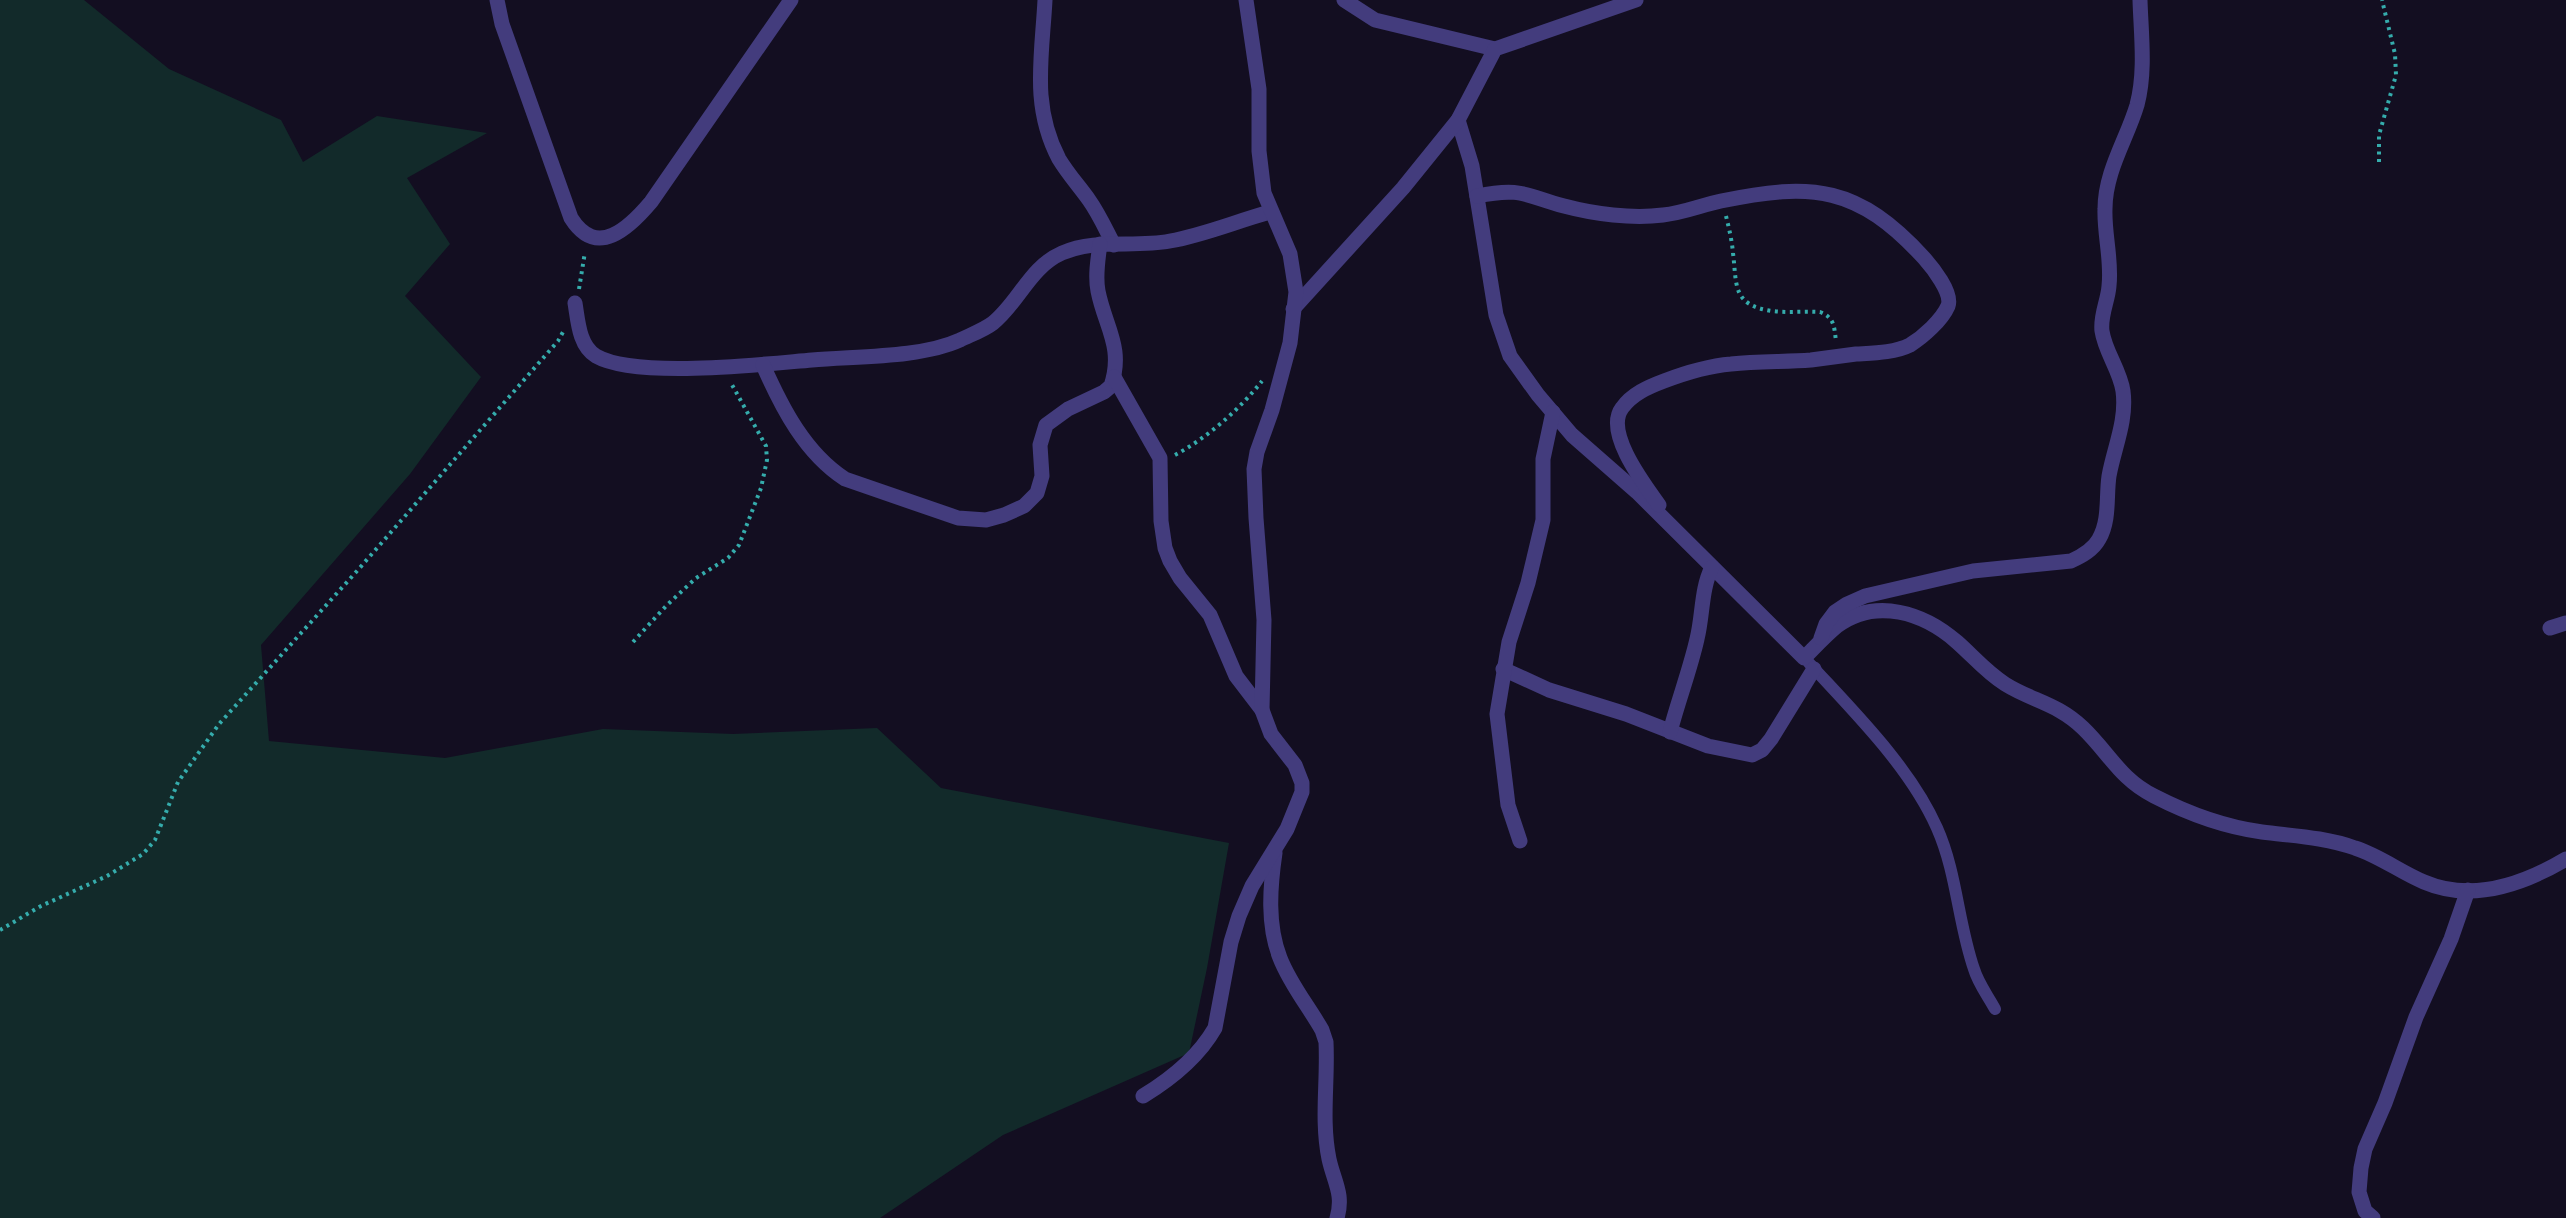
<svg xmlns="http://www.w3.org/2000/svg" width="2566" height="1218" viewBox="0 0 2566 1218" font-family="'Fira Sans',sans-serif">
  <rect width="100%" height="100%" fill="#130e21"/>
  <!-- green -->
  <path fill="#122a2a" d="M 0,0 L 84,0 L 169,69 L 281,120 L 303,162 L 377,116 L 487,133 L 407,178 L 450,244 L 405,296 L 481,377 L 410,474 L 261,645 L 269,741 L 445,758 L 603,729 L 733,734 L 877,728 L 941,788 L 1229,843 L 1207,968 L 1189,1053 L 1003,1135 L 880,1218 L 0,1218 Z"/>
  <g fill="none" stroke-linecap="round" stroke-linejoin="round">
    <!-- path -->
    <g stroke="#35acac" stroke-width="4" stroke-dasharray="3 4.5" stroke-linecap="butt">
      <path d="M 2379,162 L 2379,135 L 2396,75 L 2395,54 L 2382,0"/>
      <path d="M 1726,216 C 1729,228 1732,241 1733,253 C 1737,286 1732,305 1772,311 C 1788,313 1804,311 1820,312 C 1835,318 1834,327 1836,341"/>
      <path d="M 579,289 L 585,252"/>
      <path d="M 1175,455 C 1207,438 1239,410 1262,381"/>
      <path d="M 633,642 L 667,605 L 696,578 L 728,558 L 739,545 L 761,488 L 767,460 L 766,446 L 731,383"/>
      <path d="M 0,930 L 41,906 L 107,876 L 143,854 L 155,840 L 178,782 L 219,724 L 357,571 L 558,341 L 563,332"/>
    </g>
    <!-- service -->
    <path stroke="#433c7d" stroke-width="12" d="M 1809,663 C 1854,712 1910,767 1937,828 C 1957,873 1958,923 1974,969 C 1978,983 1988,996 1995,1009"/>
    <!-- minor -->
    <g stroke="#433c7d" stroke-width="15">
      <path d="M 497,0 L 502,24 L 571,218 C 597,259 629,228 651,202 L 791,0"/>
      <path d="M 1045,0 C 1042,57 1031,106 1059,159 C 1068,174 1079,186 1089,200 C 1099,214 1106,230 1114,245"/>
      <path d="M 1344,0 L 1375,20 L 1495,49"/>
      <path d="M 1458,120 L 1472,166 L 1496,315 L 1510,356 L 1538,395 L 1572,435 L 1637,492 L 1804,658 C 1815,647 1825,636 1837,626 C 1876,597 1924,613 1957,642 C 1973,656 1986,672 2005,684 C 2032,701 2057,703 2083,728 C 2109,753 2120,779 2154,796 C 2187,813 2225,827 2262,832 C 2293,836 2324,837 2355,848 C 2380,856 2400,872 2424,882 C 2473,903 2524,884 2566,859"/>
      <path d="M 1477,196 C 1521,187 1524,195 1564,206 C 1594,214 1632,219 1663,215 C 1683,213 1702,205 1721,201 C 1813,182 1858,186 1924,258 C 1932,267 1953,293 1948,306 C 1942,320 1923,337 1910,345 C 1894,353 1873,353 1856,354 C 1841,356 1826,358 1811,360 C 1785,362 1758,361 1731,364 C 1708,366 1685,373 1664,381 C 1648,387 1632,394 1622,408 C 1604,432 1644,484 1659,505"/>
      <path d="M 575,303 C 578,321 579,346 596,356 C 636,379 764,364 812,360 C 856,356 921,358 960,340 C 970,335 984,330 993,323 C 1019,302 1030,267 1062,253 C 1096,238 1134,248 1170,241 C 1204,235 1237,221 1270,212"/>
      <path d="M 1293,309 L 1403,188 L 1458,120 L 1495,49 L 1636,0"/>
      <path d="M 763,365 C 782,408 805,453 845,479 L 958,518 L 986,520 L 1004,515 L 1024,506 L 1037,493 L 1042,476 L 1040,445 L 1046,425 L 1068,409 L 1104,392 L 1111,386 C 1124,347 1105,327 1098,291 C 1095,276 1098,259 1100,244"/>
      <path d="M 1114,377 L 1160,458 L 1161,521 L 1165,548 L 1170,561 L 1180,578 L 1210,615 L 1236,676 L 1262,710"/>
      <path d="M 2550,628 L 2566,623"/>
      <path d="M 1821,638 L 1826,624 L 1835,612 L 1847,604 L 1865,596 L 1973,571 L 2071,561 C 2082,556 2093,550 2099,539 C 2110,520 2106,496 2109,476 C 2114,448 2127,421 2123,391 C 2120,370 2105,352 2102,331 C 2100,315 2108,301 2109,286 C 2112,260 2104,234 2105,209 C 2105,171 2127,139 2137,105 C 2146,71 2141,34 2140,0"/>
      <path d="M 1503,669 L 1549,690 L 1626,714 L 1708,746 L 1752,755 L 1762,750 L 1771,739 L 1814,669"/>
      <path d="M 1670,732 C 1678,701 1690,670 1697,639 C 1703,615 1701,589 1712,567"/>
      <path d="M 1520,841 L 1508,805 L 1497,714 L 1509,642 L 1528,583 L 1543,520 L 1543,459 L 1553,412"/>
      <path d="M 1275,853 C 1270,887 1267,925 1280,958 C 1290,984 1309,1007 1322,1030 L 1326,1042 C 1328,1081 1321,1120 1329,1159 C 1334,1182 1344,1194 1337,1218"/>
      <path d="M 1143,1096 C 1171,1079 1199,1056 1215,1028 L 1231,942 L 1239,916 L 1252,886 L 1287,829 L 1302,792 L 1302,783 L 1295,765 L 1271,734 L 1262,710 L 1264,620 L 1256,518 L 1254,469 L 1257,452 L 1272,410 L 1290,343 L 1296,292 L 1290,254 L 1264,193 L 1259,151 L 1259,89 L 1246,0"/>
      <path d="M 2373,1218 L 2365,1211 L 2359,1192 L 2361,1168 L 2365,1149 L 2385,1103 L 2416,1017 L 2451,939 L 2468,890"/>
    </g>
  </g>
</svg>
